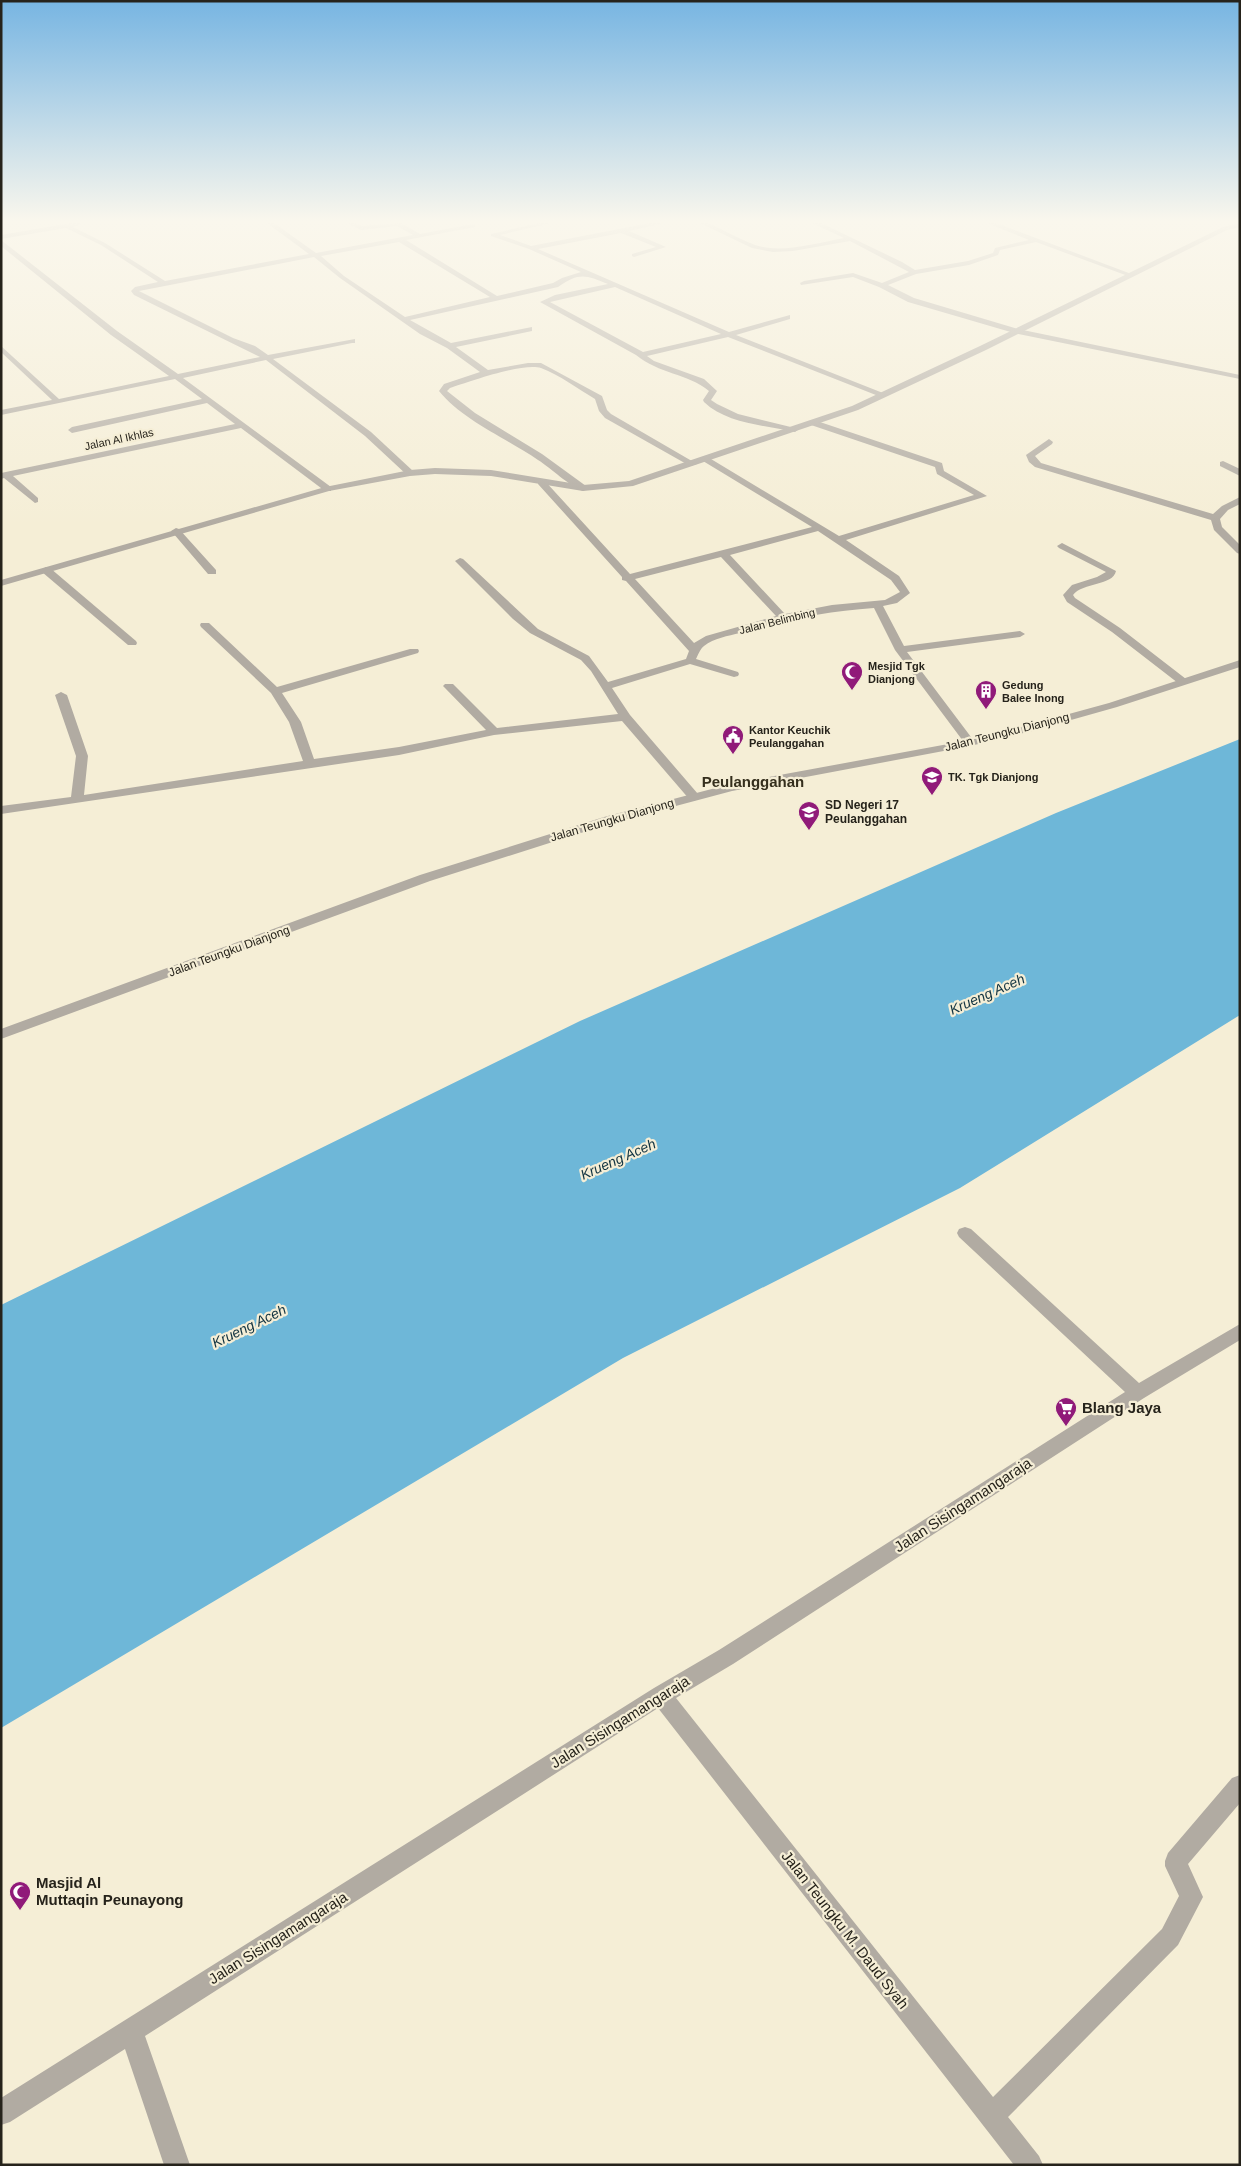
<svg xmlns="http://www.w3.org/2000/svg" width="1241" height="2166" viewBox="0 0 1241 2166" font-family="Helvetica,sans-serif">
  <rect width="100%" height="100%" fill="#f5eed6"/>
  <!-- water -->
  <path fill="#6eb7d8" d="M 1240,739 L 1240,1015 L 960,1188 L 623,1358 L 1,1728 L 1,1305 L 580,1021 L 1056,813 Z"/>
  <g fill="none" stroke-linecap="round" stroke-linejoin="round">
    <!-- minor -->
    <g fill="#b1aba2" fill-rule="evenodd">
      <path d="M 71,223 L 80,223 L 79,225 L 73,227 L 105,243 L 165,281 L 309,254 L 267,223 L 274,223 L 316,253 L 413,235 L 397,226 L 361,230 L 347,223 L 356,223 L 362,226 L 401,223 L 420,234 L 473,224 L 475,225 L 475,227 L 406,240 L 497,296 L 553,283 L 562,278 L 581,272 L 529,249 L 491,236 L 491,234 L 539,223 L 551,223 L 500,235 L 531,246 L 650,223 L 664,223 L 629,231 L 666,247 L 634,257 L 632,256 L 632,254 L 656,247 L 621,233 L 538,249 L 729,332 L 790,315 L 790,319 L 736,335 L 888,395 L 881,397 L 728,337 L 647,356 L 654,361 L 704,379 L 717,391 L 711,400 L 717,404 L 738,414 L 799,429 L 795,432 C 765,425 727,424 704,402 L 703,400 L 709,391 C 687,373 659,374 636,355 L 540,302 L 555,295 L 608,284 C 586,275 579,272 558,287 L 410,320 L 451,343 L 532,327 L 532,331 L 456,347 L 488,370 L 528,363 L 541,363 L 602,396 L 607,410 L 611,414 L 697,464 L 690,466 L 605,418 L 599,411 L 595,399 C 578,389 560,375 541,368 C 524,362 468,382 450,388 L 447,391 L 475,413 L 542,454 L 586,486 L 588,488 L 583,491 C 569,486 551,468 538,460 C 508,439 462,420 439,391 L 444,384 L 480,372 L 447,348 L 420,334 L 340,278 L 314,257 L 139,291 L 233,338 L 255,346 L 268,355 L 355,339 L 355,343 L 352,343 L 273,359 L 371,432 L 413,471 L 413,475 L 407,475 L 365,436 L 266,360 L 183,378 L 331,487 L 331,491 L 325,491 L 241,428 L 13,476 L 38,498 L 38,502 L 35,503 L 4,478 L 1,479 L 1,473 L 235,424 L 207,403 L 72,433 L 68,430 L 72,427 L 202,399 L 175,379 L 1,415 L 1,410 L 52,400 L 1,352 L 1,346 L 59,399 L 169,376 L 111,335 L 1,246 L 1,240 L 117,331 L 178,374 L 260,357 L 134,295 L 131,291 L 135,287 L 158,282 L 101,245 L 66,228 L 1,239 L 1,235 ZM 399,242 L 490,297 L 405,317 L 344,276 L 321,256 ZM 615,287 L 721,334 L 643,352 L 550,302 Z"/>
      <path d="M 700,223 L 708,223 C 724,230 739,239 755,245 C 782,254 816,243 844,238 L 812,223 L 821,223 L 902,262 L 915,270 L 968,261 L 993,253 L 995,248 L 1029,240 L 987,223 L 996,223 L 1134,275 L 1128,276 L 1036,242 L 1000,250 L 998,255 L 969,265 L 916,274 L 888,285 L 914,298 L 1018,329 L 1240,375 L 1240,379 L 1014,333 L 908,302 L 879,287 L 853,277 L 801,285 L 800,283 L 804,281 L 853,273 L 882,283 L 909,272 L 850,241 L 793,251 L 773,252 L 752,248 Z"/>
      <path d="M 814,420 L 942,463 L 944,471 L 987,496 L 846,540 L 899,576 L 910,593 L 897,603 L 883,606 L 904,646 L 1020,631 L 1025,634 L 1020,637 L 907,652 L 974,741 L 976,743 L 974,745 L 966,745 L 895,650 L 874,608 C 827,611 785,620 740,633 C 728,636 714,638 704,646 C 700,649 698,655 696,659 L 738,672 L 739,674 L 738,676 L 734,677 L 690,664 L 612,688 L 630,715 L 698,794 L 700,797 L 694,801 L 690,800 L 622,721 L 494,735 L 399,755 L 1,814 L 1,806 L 71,797 L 76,756 L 55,695 L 61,692 L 67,695 L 88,756 L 84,795 L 303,761 L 289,722 L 271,693 L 201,627 L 200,625 L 201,623 L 209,623 L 277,687 L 410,649 L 418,649 L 419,651 L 418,653 L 282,693 L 301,722 L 314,759 L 399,747 L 486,730 L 445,688 L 443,686 L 445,684 L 453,684 L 497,728 L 618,714 L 591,671 L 581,660 L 530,633 L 513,619 L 455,561 L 460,558 L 463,559 L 538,629 L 589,656 L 608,682 L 686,659 L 689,651 L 626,581 L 622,580 L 622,577 L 538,484 L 538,480 L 544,480 L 630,574 L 812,527 L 703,461 L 702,459 L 706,456 L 839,536 L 974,495 L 937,474 L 935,467 L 811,425 L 811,421 ZM 818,531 L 891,580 L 900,592 L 885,600 L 832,605 L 785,614 L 730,555 ZM 721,557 L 776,616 L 706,636 L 694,643 L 635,579 Z"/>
      <path d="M 1049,439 L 1053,442 L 1052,444 L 1035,456 L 1041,463 L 1213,514 L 1222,506 L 1240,497 L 1240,504 L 1228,510 L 1220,519 L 1222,527 L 1240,545 L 1240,554 L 1237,553 L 1214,530 L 1211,520 L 1035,467 L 1029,462 L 1026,455 Z"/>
      <path d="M 1223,461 L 1240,469 L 1240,476 L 1220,466 L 1220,462 Z"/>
      <path d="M 176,528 L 179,529 L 216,570 L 216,574 L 208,574 L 173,533 L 171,531 Z"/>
      <path d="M 1062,543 L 1116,571 C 1113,586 1083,582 1073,595 L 1075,598 L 1120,628 L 1186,679 L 1188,681 L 1186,683 L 1178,683 L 1112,632 L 1067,602 L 1063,595 L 1072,585 L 1097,577 L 1106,572 L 1059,548 L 1057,546 Z"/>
      <path d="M 46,567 L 50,568 L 136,641 L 137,643 L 136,645 L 128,645 L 42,572 L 41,570 Z"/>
      <path d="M 965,1227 L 971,1229 L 1139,1383 L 1240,1324 L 1240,1340 L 1144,1398 L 733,1664 L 676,1698 L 993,2097 L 1162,1929 L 1179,1896 L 1165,1866 L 1165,1861 L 1168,1853 L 1232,1778 L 1240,1775 L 1240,1803 L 1188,1864 L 1203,1897 L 1178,1945 L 1008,2117 L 1039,2156 L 1043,2165 L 1014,2165 L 658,1708 L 145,2036 L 190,2165 L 164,2165 L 125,2049 L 10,2122 L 1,2125 L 1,2098 L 654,1688 L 719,1650 L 1125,1392 L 959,1237 L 957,1233 L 959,1229 Z"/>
    </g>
    <!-- tertiary -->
    <g fill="#b1aba2" fill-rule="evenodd">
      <path d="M 1240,223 L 1240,227 L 1227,230 L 986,350 L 858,410 L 633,486 L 583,491 L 491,476 L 435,474 L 410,476 L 329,491 L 1,586 L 1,580 L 325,487 L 410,470 L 435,468 L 491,470 L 583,485 L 629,481 L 852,406 L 980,346 L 1223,227 Z"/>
      <path d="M 1240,660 L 1240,667 L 1117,707 L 1032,731 L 970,746 L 732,791 L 612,823 L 430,881 L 1,1039 L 1,1029 L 420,875 L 604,817 L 731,784 L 970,740 L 1025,726 L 1109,703 Z"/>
    </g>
  </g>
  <!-- sky -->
  <linearGradient id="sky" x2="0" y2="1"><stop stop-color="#77b5e2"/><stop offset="0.42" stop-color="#faf7ed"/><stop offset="1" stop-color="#faf7ed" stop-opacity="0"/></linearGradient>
  <rect width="1241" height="526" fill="url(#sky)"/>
  <!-- icons -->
  <defs>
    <g id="mosque-pin" transform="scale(1.125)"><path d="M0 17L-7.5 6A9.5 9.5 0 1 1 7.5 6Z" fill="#901a79" stroke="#f5eed6"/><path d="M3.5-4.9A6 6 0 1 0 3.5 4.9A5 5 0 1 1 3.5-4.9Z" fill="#fff"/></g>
    <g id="building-pin" transform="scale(1.125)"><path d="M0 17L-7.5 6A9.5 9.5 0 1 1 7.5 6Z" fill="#901a79" stroke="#f5eed6"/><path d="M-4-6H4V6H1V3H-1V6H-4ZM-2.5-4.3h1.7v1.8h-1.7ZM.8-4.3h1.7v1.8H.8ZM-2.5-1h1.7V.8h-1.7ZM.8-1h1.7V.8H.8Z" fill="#fff"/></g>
    <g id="civic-pin" transform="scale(1.125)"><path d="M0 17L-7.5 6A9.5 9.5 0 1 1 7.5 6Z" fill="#901a79" stroke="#f5eed6"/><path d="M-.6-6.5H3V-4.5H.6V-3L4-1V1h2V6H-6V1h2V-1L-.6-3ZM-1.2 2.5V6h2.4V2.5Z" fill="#fff"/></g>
    <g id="school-pin" transform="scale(1.125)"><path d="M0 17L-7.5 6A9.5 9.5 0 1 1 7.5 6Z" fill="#901a79" stroke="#f5eed6"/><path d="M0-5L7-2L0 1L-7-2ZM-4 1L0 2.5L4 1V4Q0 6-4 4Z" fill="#fff"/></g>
    <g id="supermarket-pin" transform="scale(1.125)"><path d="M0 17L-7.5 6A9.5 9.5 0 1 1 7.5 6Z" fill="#901a79" stroke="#f5eed6"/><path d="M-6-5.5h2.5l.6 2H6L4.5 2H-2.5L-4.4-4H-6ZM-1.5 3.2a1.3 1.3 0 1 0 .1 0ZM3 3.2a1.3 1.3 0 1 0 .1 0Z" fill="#fff"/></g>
  </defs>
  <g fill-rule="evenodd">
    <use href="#mosque-pin" x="852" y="672"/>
    <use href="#building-pin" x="986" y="691"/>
    <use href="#civic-pin" x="733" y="736"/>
    <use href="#school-pin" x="932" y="777"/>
    <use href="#school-pin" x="809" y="812"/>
    <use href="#supermarket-pin" x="1066" y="1408"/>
    <use href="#mosque-pin" x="20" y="1892"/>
  </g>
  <g text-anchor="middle" stroke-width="4.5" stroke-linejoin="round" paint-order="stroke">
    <!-- far-street labels -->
    <g font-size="11" fill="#26231b" stroke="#f5eed6">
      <text transform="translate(119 439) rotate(-12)" y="4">Jalan Al Ikhlas</text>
      <text transform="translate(777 621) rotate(-14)" y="4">Jalan Belimbing</text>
    </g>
    <!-- far-poi labels -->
    <g font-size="11" font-weight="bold" fill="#26231b" stroke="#f5eed6" text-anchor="start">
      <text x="868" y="670">Mesjid Tgk<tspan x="868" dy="13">Dianjong</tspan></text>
      <text x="1002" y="689">Gedung<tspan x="1002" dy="13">Balee Inong</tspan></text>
      <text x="749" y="734">Kantor Keuchik<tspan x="749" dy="13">Peulanggahan</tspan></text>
      <text x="948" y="781">TK. Tgk Dianjong</text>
    </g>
    <!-- street labels -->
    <g font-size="12" fill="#26231b" stroke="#f5eed6">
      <text transform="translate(1007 732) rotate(-14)" y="4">Jalan Teungku Dianjong</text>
      <text transform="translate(612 820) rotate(-16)" y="4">Jalan Teungku Dianjong</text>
      <text transform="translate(229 951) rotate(-20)" y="4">Jalan Teungku Dianjong</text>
    </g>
    <!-- poi labels -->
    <g font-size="12" font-weight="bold" fill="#26231b" stroke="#f5eed6" text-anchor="start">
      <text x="825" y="809">SD Negeri 17<tspan x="825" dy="14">Peulanggahan</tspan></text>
    </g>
    <!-- water labels -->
    <g font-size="14" font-style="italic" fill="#113341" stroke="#f5eed6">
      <text transform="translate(987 994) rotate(-24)" y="5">Krueng Aceh</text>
      <text transform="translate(618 1159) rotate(-24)" y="5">Krueng Aceh</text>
      <text transform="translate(249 1326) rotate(-26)" y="5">Krueng Aceh</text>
    </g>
    <!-- quarter labels -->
    <g font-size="15" font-weight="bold" fill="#352f1d" stroke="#f5eed6">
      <text x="753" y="787">Peulanggahan</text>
    </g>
    <!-- near-poi labels -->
    <g font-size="15" font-weight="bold" fill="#26231b" stroke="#f5eed6" text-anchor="start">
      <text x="1082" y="1413">Blang Jaya</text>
      <text x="36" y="1888">Masjid Al<tspan x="36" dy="17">Muttaqin Peunayong</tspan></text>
    </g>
    <!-- near-street labels -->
    <g font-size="15" fill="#26231b" stroke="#f5eed6">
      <text transform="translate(963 1505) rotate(-33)" y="5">Jalan Sisingamangaraja</text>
      <text transform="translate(620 1722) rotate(-32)" y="5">Jalan Sisingamangaraja</text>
      <text transform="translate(845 1930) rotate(52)" y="5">Jalan Teungku M. Daud Syah</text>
      <text transform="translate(278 1938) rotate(-32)" y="5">Jalan Sisingamangaraja</text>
    </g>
  </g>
  <!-- border -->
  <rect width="1241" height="2166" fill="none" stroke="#26231b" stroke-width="5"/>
</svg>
